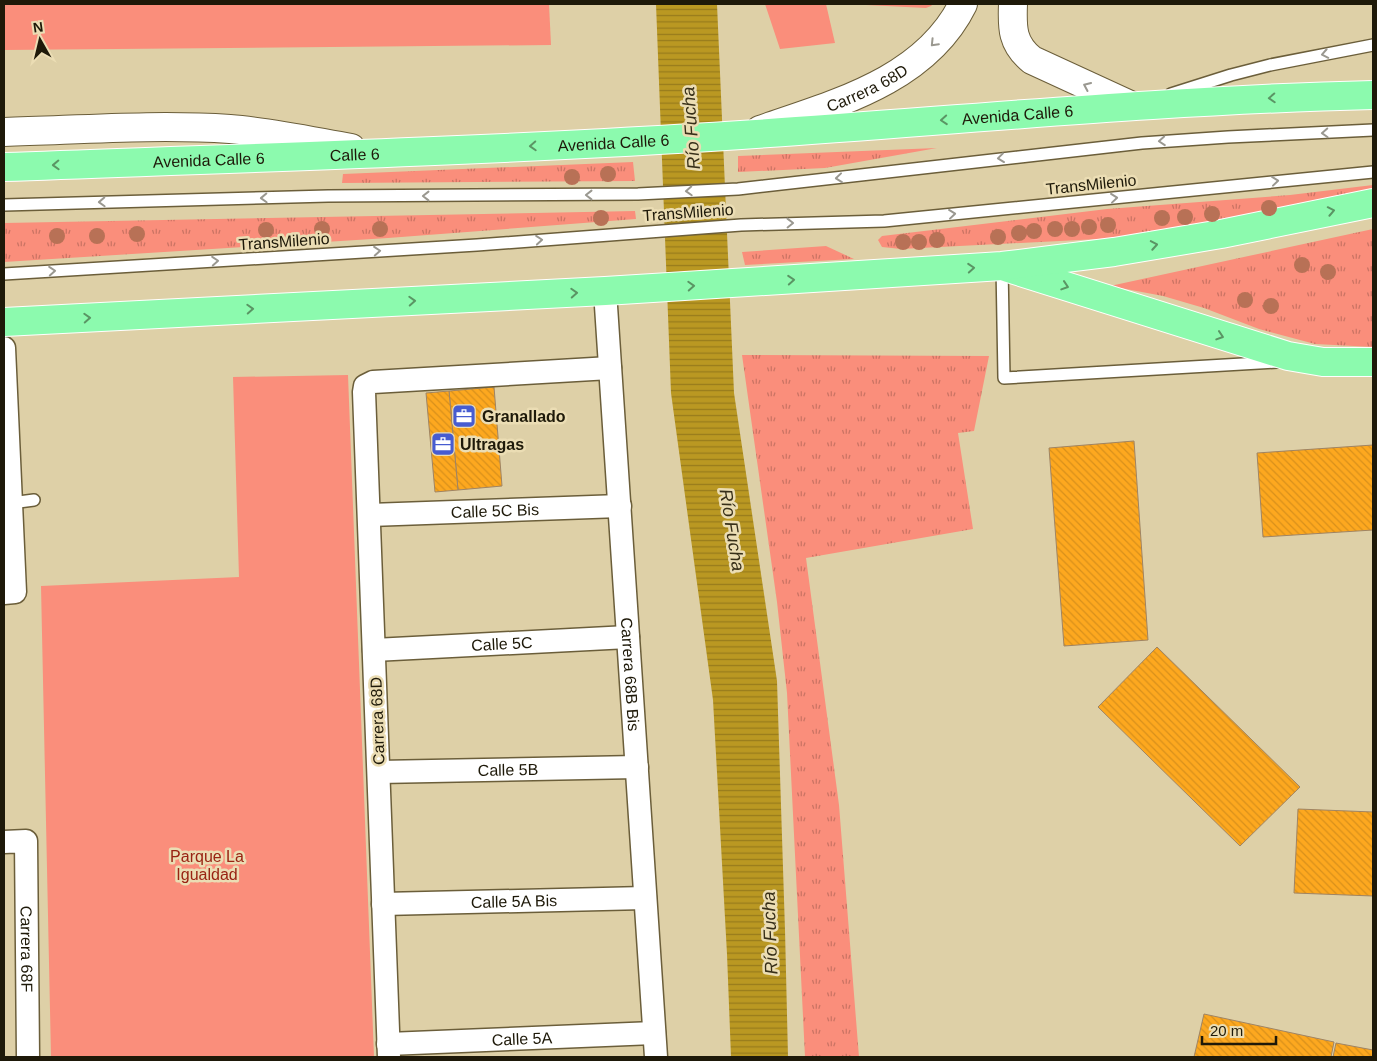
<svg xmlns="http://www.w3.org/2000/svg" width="1377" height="1061" viewBox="0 0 1377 1061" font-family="Helvetica,sans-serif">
  <defs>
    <pattern id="grass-tufts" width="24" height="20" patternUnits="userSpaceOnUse" patternTransform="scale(1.25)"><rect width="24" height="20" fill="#fa8e7b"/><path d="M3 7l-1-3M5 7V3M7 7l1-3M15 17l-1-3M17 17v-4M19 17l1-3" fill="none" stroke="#ca7363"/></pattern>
    <pattern id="water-rules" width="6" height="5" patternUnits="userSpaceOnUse" patternTransform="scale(1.25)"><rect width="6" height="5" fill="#ba9822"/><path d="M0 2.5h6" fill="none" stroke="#977b1c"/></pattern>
    <pattern id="building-back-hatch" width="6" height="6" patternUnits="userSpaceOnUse" patternTransform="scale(1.25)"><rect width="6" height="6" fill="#fda81f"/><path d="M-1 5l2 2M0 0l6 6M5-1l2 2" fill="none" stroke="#d8901b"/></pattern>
  </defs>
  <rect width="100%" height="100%" fill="#ded0a7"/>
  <!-- grass -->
  <g fill="url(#grass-tufts)">
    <path d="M 937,148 L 825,168 L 738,172 L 738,156 Z"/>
    <path d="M 633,162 L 635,181 L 342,183 L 343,174 Z"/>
    <path d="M 1373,185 L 1373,191 L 1295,209 L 1118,238 L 901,249 L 882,247 L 878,240 L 882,236 L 1107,209 L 1290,195 Z"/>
    <path d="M 635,211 L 636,219 L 388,238 L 4,262 L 4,223 Z"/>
    <path d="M 1373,229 L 1373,347 L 1315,344 L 1259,329 L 1204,308 L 1163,296 L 1110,286 Z"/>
    <path d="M 826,246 L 854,259 L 745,265 L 742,252 Z"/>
    <path d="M 742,355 L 989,356 L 974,431 L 958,433 L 973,529 L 806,558 L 839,805 L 859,1057 L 805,1057 L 787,693 L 777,602 Z"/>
  </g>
  <!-- park -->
  <g fill="#fa8e7b">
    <path d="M 4,4 L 549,4 L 551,45 L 4,50 Z"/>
    <path d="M 765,4 L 826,4 L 835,43 L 780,49 Z"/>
    <path d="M 846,4 L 933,4 L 931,6 L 926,8 Z"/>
    <path d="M 348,375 L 374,1057 L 51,1057 L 41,586 L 239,577 L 233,377 Z"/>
  </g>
  <!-- water -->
  <path fill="url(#water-rules)" d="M 656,4 L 717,4 L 734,393 L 777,681 L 785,930 L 788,1057 L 731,1057 L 727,954 L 713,700 L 671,393 Z"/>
  <!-- building -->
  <g fill="url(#building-back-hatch)" stroke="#9f8464">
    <path d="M 494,387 L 502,486 L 458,490 L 449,391 Z"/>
    <path d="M 449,391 L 458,490 L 435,492 L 426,393 Z"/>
    <path d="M 1134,441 L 1148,640 L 1064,646 L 1049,448 Z"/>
    <path d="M 1373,445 L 1373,530 L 1263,537 L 1257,453 Z"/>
    <path d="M 1157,647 L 1300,787 L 1240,846 L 1098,707 Z"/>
    <path d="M 1298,809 L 1373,812 L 1373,896 L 1294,893 Z"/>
    <path d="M 1204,1014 L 1334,1042 L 1331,1057 L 1194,1057 Z"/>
    <path d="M 1336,1043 L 1373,1050 L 1373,1057 L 1333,1057 Z"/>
  </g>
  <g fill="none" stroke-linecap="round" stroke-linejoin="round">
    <!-- service casing -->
    <g stroke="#6b5e3a" stroke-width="14">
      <g id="service">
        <path d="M 1171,94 L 1231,75 L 1270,65 L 1373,45"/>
        <path d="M 4,205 L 328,196 L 638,194 L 738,189 L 1142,143 L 1228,137 L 1373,130"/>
        <path d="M 1002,266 L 1004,378 L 1277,362"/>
        <path d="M 4,274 L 477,245 L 741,225 L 884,221 L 1373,172"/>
        <path d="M 11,503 L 34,500"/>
      </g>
    </g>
    <!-- minor casing -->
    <g stroke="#6b5e3a" stroke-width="25">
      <g id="minor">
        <path id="s1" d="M 605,291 L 656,1057"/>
        <path d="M 4,348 L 15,592 L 4,593"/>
        <path id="s2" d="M 370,515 L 620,506"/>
        <path id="s3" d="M 374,650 L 628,637"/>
        <path id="s4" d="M 379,772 L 637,767"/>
        <path id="s5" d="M 4,842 L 26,841 L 28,1057"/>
        <path id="s6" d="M 383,904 L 645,898"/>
        <path id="s7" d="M 388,1044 L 654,1033"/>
        <path d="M 389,1057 L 364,392 L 365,386 L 373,382 L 610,368"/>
      </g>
    </g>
    <!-- tertiary casing -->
    <g stroke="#6b5e3a" stroke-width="30">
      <g id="tertiary">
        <path d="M 1013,4 C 1012,28 1012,44 1032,60 L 1132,106"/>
        <path id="s8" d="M 760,130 C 834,104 925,81 963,4"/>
        <path d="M 4,132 C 79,130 154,124 230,129 C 270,132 311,141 351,148"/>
      </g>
    </g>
    <!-- trunk casing -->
    <g stroke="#fff" stroke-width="30">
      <g id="trunk">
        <path id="s9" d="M 4,167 C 249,158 495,151 741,135 C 951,121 1162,100 1373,95"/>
        <path d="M 1008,268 L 1288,356 L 1323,362 L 1373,362"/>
        <path d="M 4,322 L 605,291 L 1002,266 L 1114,252 L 1221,234 L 1373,203"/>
      </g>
    </g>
    <!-- service -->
    <use href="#service" stroke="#fff" stroke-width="11"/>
    <!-- minor -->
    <use href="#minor" stroke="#fff" stroke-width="22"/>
    <!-- tertiary -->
    <use href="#tertiary" stroke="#fff" stroke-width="28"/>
    <!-- trunk -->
    <use href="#trunk" stroke="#8cfaae" stroke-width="28"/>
  </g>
  <!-- trees -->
  <g fill="#b87156">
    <circle cx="608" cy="174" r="8"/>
    <circle cx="572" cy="177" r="8"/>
    <circle cx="1269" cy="208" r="8"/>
    <circle cx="1212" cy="214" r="8"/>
    <circle cx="1185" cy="217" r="8"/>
    <circle cx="601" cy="218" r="8"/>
    <circle cx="1162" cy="218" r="8"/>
    <circle cx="1108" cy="225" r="8"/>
    <circle cx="1089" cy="227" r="8"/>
    <circle cx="322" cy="229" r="8"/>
    <circle cx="380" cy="229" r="8"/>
    <circle cx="1055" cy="229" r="8"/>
    <circle cx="1072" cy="229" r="8"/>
    <circle cx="266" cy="230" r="8"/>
    <circle cx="1034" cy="231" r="8"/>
    <circle cx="1019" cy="233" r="8"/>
    <circle cx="137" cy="234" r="8"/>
    <circle cx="57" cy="236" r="8"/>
    <circle cx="97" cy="236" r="8"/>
    <circle cx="998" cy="237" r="8"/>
    <circle cx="937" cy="240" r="8"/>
    <circle cx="903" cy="242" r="8"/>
    <circle cx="919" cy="242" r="8"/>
    <circle cx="1302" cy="265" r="8"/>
    <circle cx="1328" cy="272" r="8"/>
    <circle cx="1245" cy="300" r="8"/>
    <circle cx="1271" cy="306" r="8"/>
  </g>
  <!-- one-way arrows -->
  <defs><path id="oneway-chevron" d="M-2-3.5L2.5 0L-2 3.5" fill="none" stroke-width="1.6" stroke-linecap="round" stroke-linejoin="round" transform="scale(1.25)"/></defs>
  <g stroke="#9a9890">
    <use href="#oneway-chevron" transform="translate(934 43) rotate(134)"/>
    <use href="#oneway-chevron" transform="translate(1325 54) rotate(169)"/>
    <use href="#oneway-chevron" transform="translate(1087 86) rotate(-156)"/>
    <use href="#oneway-chevron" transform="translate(1325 133) rotate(177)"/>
    <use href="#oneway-chevron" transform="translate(1162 141) rotate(176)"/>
    <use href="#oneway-chevron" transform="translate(1001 158) rotate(173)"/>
    <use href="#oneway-chevron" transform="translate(839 178) rotate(174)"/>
    <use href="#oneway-chevron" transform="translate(1275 181) rotate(-6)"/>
    <use href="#oneway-chevron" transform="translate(689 191) rotate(177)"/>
    <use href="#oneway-chevron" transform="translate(589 195) rotate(180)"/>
    <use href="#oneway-chevron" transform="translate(426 196) rotate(180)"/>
    <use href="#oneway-chevron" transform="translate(264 198) rotate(178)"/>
    <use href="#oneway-chevron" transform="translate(1114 198) rotate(-6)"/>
    <use href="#oneway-chevron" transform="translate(102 202) rotate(178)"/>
    <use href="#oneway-chevron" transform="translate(952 214) rotate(-6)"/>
    <use href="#oneway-chevron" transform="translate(790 223) rotate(-1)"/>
    <use href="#oneway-chevron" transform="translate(539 240) rotate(-5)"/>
    <use href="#oneway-chevron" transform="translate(377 251) rotate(-4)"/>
    <use href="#oneway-chevron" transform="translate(215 261) rotate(-4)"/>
    <use href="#oneway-chevron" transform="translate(52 271) rotate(-4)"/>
  </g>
  <g stroke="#5a9564">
    <use href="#oneway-chevron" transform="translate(1272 98) rotate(177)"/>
    <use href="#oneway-chevron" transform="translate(944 120) rotate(176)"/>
    <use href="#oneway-chevron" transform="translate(533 146) rotate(177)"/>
    <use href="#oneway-chevron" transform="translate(56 165) rotate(178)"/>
    <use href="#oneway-chevron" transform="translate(1331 211) rotate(-11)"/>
    <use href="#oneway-chevron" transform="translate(1154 245) rotate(-10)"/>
    <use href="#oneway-chevron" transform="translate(971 268) rotate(-4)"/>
    <use href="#oneway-chevron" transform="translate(791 280) rotate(-4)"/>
    <use href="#oneway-chevron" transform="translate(691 286) rotate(-3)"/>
    <use href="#oneway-chevron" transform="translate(1065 286) rotate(18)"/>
    <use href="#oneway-chevron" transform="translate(574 293) rotate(-3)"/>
    <use href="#oneway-chevron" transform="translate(412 301) rotate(-3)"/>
    <use href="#oneway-chevron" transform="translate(250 309) rotate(-3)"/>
    <use href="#oneway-chevron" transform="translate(87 318) rotate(-3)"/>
    <use href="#oneway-chevron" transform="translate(1220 336) rotate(18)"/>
  </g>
  <!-- icons -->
  <defs>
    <g id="office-square" transform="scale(1.25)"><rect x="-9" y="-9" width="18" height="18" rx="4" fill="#475cd0" stroke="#ebddb4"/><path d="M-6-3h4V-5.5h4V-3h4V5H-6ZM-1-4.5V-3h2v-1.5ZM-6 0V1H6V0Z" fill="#fff"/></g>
  </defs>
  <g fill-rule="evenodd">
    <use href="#office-square" x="464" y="416"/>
    <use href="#office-square" x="443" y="444"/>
  </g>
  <g text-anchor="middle" stroke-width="5" stroke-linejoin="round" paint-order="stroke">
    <!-- street labels -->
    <g font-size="16" fill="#1e1909" stroke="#ebddb4">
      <text dy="6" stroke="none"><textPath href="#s8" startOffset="115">Carrera 68D</textPath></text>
      <text dy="6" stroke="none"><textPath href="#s9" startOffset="1015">Avenida Calle 6</textPath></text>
      <text dy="6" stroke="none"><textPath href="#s9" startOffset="610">Avenida Calle 6</textPath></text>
      <text dy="6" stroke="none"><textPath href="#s9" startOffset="351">Calle 6</textPath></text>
      <text dy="6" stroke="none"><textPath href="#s9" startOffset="205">Avenida Calle 6</textPath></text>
      <text transform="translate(1091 184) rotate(-6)" y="6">TransMilenio</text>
      <text transform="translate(688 212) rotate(-4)" y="6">TransMilenio</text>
      <text transform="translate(284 241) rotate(-4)" y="6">TransMilenio</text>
      <text dy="6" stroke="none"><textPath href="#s2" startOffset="125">Calle 5C Bis</textPath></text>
      <text dy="6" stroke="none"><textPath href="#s3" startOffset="128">Calle 5C</textPath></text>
      <text dy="6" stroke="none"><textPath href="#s1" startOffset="384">Carrera 68B Bis</textPath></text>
      <text transform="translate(377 721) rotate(-92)" y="6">Carrera 68D</text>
      <text dy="6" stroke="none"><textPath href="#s4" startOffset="129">Calle 5B</textPath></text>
      <text dy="6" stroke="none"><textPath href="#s6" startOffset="131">Calle 5A Bis</textPath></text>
      <text dy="6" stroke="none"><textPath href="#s5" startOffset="130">Carrera 68F</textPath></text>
      <text dy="6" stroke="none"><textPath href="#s7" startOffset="134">Calle 5A</textPath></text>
    </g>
    <!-- poi labels -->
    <g font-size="16" font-weight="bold" fill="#1e1909" stroke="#ebddb4" text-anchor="start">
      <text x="482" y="422">Granallado</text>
      <text x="460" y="450">Ultragas</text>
    </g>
    <!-- park labels -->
    <g font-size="16" fill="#992313" stroke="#ebddb4">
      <text x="207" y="862">Parque La<tspan x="207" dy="18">Igualdad</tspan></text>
    </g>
    <!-- water labels -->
    <g font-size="18" font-style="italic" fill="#372f18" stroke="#ebddb4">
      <text transform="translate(691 128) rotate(-94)" y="6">Río Fucha</text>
      <text transform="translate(732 530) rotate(81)" y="6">Río Fucha</text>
      <text transform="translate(770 933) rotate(-92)" y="6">Río Fucha</text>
    </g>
  </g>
  <!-- border -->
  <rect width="1377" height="1061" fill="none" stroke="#1e1909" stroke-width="10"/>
  <!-- north arrow -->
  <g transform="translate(40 40) rotate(352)" stroke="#ebddb4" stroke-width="4" paint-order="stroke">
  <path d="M0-4L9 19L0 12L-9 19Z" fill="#1e1909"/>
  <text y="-8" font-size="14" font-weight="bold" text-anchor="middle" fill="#1e1909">N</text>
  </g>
  <!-- scale -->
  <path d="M1202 1036v8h74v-8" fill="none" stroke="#1e1909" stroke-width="2.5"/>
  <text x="1210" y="1036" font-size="15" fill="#1e1909" stroke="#ebddb4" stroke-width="4" paint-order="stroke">20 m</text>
</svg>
